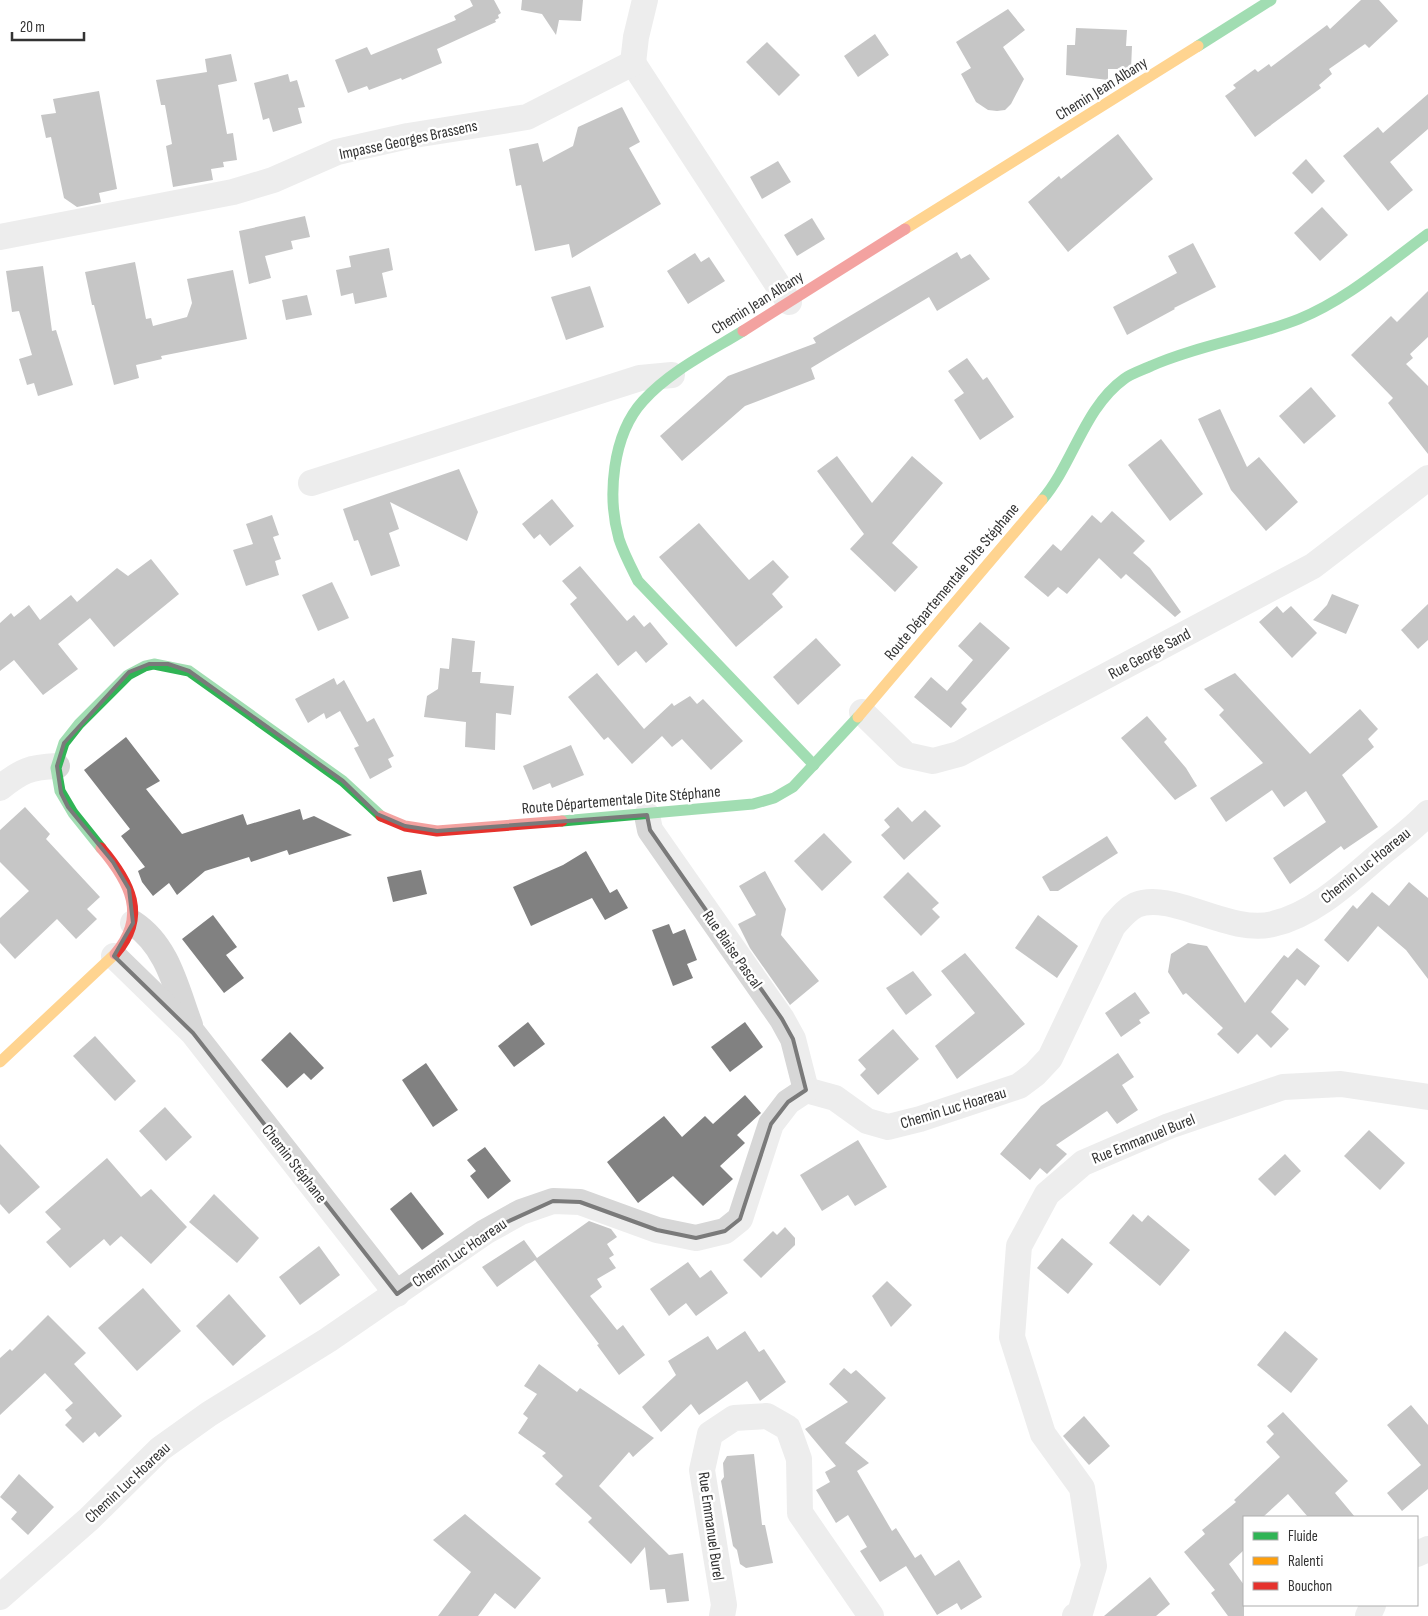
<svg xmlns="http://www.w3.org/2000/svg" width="1428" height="1616" viewBox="0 0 1428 1616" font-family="'Sofia Sans Condensed',sans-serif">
  <rect width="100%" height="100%" fill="#fff"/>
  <!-- building -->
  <g fill="#818181">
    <path d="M 470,0 L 494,0 L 501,13 L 498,15 L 499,18 L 495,20 L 496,22 L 437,49 L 442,63 L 402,80 L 401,78 L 369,90 L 367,86 L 348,93 L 335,60 L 367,47 L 371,55 L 456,20 L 454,16 L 473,6 Z"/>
    <path d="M 522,0 L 583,0 L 581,21 L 559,20 L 556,35 L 542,14 L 521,10 Z"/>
    <path d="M 1361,0 L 1379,0 L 1398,21 L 1369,48 L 1365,44 L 1329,69 L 1332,74 L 1319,85 L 1321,88 L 1255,137 L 1225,96 L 1236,88 L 1233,85 L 1255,69 L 1258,72 L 1269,64 L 1271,67 L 1327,25 L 1330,29 Z"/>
    <path d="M 1008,9 L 1025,30 L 1003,47 L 1024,79 L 1011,104 L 1005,110 L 997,111 L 988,110 L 976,102 L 961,74 L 971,68 L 956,42 Z"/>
    <path d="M 1076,28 L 1127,30 L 1126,46 L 1132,46 L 1131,69 L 1108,69 L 1108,80 L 1066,75 L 1067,45 L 1075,45 Z"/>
    <path d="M 875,34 L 889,55 L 858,77 L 844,56 Z"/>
    <path d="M 767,42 L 800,75 L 779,96 L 746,62 Z"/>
    <path d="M 231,54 L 237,81 L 218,85 L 227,134 L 233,133 L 237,160 L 223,162 L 224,167 L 211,169 L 213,180 L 173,187 L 166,146 L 172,144 L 165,105 L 161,105 L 156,80 L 207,72 L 205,59 Z"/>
    <path d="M 288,74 L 290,82 L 297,80 L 305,107 L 298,108 L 302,123 L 273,132 L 269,118 L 263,120 L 254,83 Z"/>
    <path d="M 99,91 L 117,189 L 99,193 L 101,202 L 77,207 L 64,198 L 51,137 L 46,138 L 41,115 L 56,113 L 53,99 Z"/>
    <path d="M 1428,94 L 1428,129 L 1390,162 L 1413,190 L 1388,211 L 1343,156 L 1378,127 L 1383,133 Z"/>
    <path d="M 622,107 L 640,142 L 629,148 L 661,204 L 572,258 L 569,244 L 535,251 L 521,185 L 516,186 L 509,149 L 538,143 L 543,162 L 573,146 L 578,127 Z"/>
    <path d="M 1118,134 L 1153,179 L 1068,252 L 1028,202 L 1059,176 L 1061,179 Z"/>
    <path d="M 1306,159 L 1325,181 L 1312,194 L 1292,173 Z"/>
    <path d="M 778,161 L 791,182 L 762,199 L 750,177 Z"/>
    <path d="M 1322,207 L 1348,235 L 1320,261 L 1294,233 Z"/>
    <path d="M 305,216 L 310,237 L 291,241 L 293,249 L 265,256 L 271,278 L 249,284 L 239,231 Z"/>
    <path d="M 812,218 L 825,239 L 797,256 L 784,235 Z"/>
    <path d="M 1193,243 L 1216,287 L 1174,308 L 1175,309 L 1127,335 L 1113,307 L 1177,273 L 1168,256 Z"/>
    <path d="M 389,248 L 393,270 L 382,273 L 387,297 L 355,304 L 353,293 L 341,296 L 336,270 L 351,267 L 349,256 Z"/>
    <path d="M 957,252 L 961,259 L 970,254 L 990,279 L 937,311 L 929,297 L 811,368 L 815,379 L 745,406 L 682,461 L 660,436 L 728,376 L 816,343 L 813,338 Z"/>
    <path d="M 695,253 L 701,262 L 709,257 L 725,281 L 688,304 L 667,271 Z"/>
    <path d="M 135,262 L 146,319 L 151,318 L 153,326 L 187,317 L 192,303 L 187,279 L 233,270 L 247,339 L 161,356 L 162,359 L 136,365 L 139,378 L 114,385 L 94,305 L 92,305 L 85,272 Z"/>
    <path d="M 43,266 L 52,331 L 56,330 L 73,385 L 38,396 L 34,383 L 27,385 L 19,359 L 32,355 L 19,311 L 12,312 L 6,271 Z"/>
    <path d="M 590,286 L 604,327 L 566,340 L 551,297 Z"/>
    <path d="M 1428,291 L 1428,337 L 1410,354 L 1413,358 L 1406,364 L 1428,386 L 1428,454 L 1388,403 L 1393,398 L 1351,355 L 1391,316 L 1397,322 Z"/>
    <path d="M 307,295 L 312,315 L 286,320 L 282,300 Z"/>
    <path d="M 967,358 L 983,380 L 987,377 L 1014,417 L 980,440 L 954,400 L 964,393 L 948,371 Z"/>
    <path d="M 1311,387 L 1336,416 L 1304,444 L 1279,416 Z"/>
    <path d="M 1220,409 L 1247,467 L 1259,457 L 1298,502 L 1266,531 L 1231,490 L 1198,419 Z"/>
    <path d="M 1161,439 L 1203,494 L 1170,521 L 1128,465 Z"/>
    <path d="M 837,456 L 872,503 L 912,456 L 943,483 L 892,543 L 918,567 L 895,592 L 850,549 L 864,534 L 817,471 Z"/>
    <path d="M 459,469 L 478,512 L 467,541 L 390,502 L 399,529 L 389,533 L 400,566 L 371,576 L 358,540 L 354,541 L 343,509 Z"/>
    <path d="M 552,499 L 574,526 L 550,546 L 540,534 L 534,539 L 522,524 Z"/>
    <path d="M 1112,511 L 1145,541 L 1133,553 L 1150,568 L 1181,612 L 1175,617 L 1126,574 L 1121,579 L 1099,558 L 1067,594 L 1058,587 L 1048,597 L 1024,577 L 1053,544 L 1061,551 L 1092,515 L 1101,523 Z"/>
    <path d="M 272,515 L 279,535 L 273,537 L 281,559 L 275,561 L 279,575 L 246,586 L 233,550 L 253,544 L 246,524 Z"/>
    <path d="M 699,523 L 749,580 L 773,560 L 789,577 L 772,594 L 783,607 L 736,647 L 659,557 Z"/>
    <path d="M 151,559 L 179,594 L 114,647 L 90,618 L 58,644 L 78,669 L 43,695 L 14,660 L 0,671 L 0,623 L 11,613 L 14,617 L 29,605 L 40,620 L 71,595 L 77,602 L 117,568 L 128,576 Z"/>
    <path d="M 580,566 L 627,621 L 634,615 L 644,627 L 650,622 L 668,644 L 646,663 L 636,651 L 618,666 L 570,604 L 577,598 L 562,581 Z"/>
    <path d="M 332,582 L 349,618 L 318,631 L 302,595 Z"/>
    <path d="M 1332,594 L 1359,605 L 1346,634 L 1313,620 L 1327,605 Z"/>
    <path d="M 1428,604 L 1428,640 L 1418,649 L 1401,630 Z"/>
    <path d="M 1277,606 L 1283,613 L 1291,606 L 1317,633 L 1292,658 L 1259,622 Z"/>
    <path d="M 980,622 L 1010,648 L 961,703 L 967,709 L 951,728 L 914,697 L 931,677 L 947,691 L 973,660 L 958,646 Z"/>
    <path d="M 452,638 L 475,641 L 472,672 L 481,672 L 480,683 L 514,686 L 511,715 L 496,713 L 495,750 L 465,747 L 466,722 L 424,717 L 427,696 L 438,689 L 440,668 L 449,669 Z"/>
    <path d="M 816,638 L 841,665 L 798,705 L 773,677 Z"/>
    <path d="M 597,673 L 644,729 L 672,703 L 674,706 L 690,696 L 697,704 L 703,699 L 743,741 L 711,770 L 682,739 L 672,747 L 662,736 L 632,764 L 608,737 L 604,740 L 568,697 Z"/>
    <path d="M 1235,673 L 1310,754 L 1360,709 L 1378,729 L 1368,739 L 1374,747 L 1342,775 L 1378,827 L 1344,850 L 1341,846 L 1290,884 L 1273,858 L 1326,822 L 1306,791 L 1284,807 L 1272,790 L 1226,822 L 1210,798 L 1263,763 L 1219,715 L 1224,710 L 1204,689 Z"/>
    <path d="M 334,678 L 337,685 L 344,680 L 367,722 L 374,718 L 394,756 L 388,759 L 392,767 L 370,779 L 354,748 L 359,746 L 340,711 L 326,719 L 324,713 L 308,723 L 295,699 Z"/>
    <path d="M 1147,716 L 1167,739 L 1164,742 L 1186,768 L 1197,786 L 1175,800 L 1121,738 Z"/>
    <path d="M 126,737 L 160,781 L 146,789 L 182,834 L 243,814 L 247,825 L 300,809 L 303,820 L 314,816 L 352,835 L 289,855 L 287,850 L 251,862 L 249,857 L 205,871 L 177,895 L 169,883 L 153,896 L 142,882 L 138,871 L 145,867 L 121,836 L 130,829 L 84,770 Z"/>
    <path d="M 571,745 L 584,775 L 552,788 L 550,783 L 533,790 L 523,766 Z"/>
    <path d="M 25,807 L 50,834 L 46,839 L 100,897 L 87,909 L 97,919 L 76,939 L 57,919 L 15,959 L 0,943 L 0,918 L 29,891 L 0,862 L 0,830 Z"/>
    <path d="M 898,807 L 912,822 L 925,810 L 941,826 L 904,860 L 881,835 L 890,827 L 884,820 Z"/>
    <path d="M 824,833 L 852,862 L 822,891 L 794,861 Z"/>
    <path d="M 1107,836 L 1118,853 L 1058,891 L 1050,891 L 1042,877 Z"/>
    <path d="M 586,851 L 610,893 L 617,889 L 628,908 L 605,920 L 592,898 L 531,926 L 513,887 L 563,865 Z"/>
    <path d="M 421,870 L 427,894 L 393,902 L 387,877 Z"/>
    <path d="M 765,871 L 786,909 L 781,935 L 819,981 L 790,1005 L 750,948 L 738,924 L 756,915 L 739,886 Z"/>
    <path d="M 908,872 L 939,903 L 932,909 L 940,917 L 921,936 L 883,897 Z"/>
    <path d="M 1409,882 L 1428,898 L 1428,979 L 1406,950 L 1378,926 L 1348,962 L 1324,940 L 1353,905 L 1357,909 L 1372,892 L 1389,906 Z"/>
    <path d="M 213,915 L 237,947 L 226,955 L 244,978 L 224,993 L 182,939 Z"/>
    <path d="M 1038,915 L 1078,946 L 1057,978 L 1015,948 Z"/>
    <path d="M 669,924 L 673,934 L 685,929 L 697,960 L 687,964 L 693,978 L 673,986 L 652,930 Z"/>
    <path d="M 1188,943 L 1207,946 L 1245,1003 L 1284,955 L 1288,958 L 1297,948 L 1320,966 L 1305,986 L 1297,979 L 1271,1012 L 1289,1029 L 1271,1048 L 1257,1034 L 1238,1054 L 1217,1034 L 1223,1028 L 1186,993 L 1183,995 L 1168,972 L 1171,954 Z"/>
    <path d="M 965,953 L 1025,1024 L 957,1079 L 935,1046 L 975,1013 L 941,971 Z"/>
    <path d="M 913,971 L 932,995 L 906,1015 L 886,988 Z"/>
    <path d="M 1135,992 L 1150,1013 L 1139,1020 L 1141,1023 L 1121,1037 L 1105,1013 Z"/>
    <path d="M 528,1022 L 545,1044 L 514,1067 L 498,1046 Z"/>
    <path d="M 745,1022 L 763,1047 L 730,1072 L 711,1047 Z"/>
    <path d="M 893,1029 L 919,1059 L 878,1095 L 860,1075 L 866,1069 L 858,1060 Z"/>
    <path d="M 290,1032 L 324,1068 L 311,1080 L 304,1073 L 287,1088 L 261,1060 Z"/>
    <path d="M 95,1036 L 136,1081 L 115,1101 L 73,1056 Z"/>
    <path d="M 1118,1053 L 1134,1077 L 1122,1085 L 1138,1110 L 1117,1124 L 1107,1111 L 1056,1145 L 1067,1154 L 1047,1174 L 1040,1168 L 1030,1180 L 1000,1154 L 1041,1106 Z"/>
    <path d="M 426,1063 L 458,1110 L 433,1127 L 402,1080 Z"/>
    <path d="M 745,1095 L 761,1113 L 737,1135 L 745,1143 L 720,1166 L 733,1179 L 703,1206 L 673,1176 L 638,1203 L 607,1162 L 664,1116 L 682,1137 L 705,1116 L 713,1124 Z"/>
    <path d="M 165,1107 L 192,1137 L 166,1161 L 139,1131 Z"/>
    <path d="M 1369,1130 L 1405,1163 L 1380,1190 L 1344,1156 Z"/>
    <path d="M 858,1140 L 887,1187 L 855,1206 L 848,1195 L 822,1211 L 800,1175 Z"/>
    <path d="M 0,1144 L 40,1187 L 9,1214 L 0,1204 Z"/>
    <path d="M 485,1147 L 511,1181 L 488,1199 L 470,1176 L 476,1171 L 467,1160 Z"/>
    <path d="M 1285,1154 L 1301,1171 L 1275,1196 L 1258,1179 Z"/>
    <path d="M 107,1158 L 141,1197 L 151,1189 L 187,1227 L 151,1264 L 121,1236 L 110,1246 L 104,1239 L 70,1268 L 46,1242 L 61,1229 L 45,1212 Z"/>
    <path d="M 411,1192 L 444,1234 L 422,1250 L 390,1209 Z"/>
    <path d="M 214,1194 L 259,1238 L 237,1263 L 189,1222 Z"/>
    <path d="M 1133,1214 L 1142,1222 L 1148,1215 L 1190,1250 L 1160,1286 L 1109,1243 Z"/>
    <path d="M 589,1221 L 611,1229 L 617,1237 L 607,1244 L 614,1255 L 609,1258 L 616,1268 L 597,1279 L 602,1287 L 590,1296 L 617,1330 L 623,1325 L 645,1355 L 619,1375 L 597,1345 L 599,1344 L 535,1260 L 497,1287 L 482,1267 L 524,1240 L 537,1258 Z"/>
    <path d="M 785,1227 L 795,1238 L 795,1245 L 761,1278 L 743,1260 L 773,1231 L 777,1235 Z"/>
    <path d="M 1062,1238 L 1093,1264 L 1068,1294 L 1037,1268 Z"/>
    <path d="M 319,1246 L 340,1275 L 300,1305 L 279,1277 Z"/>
    <path d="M 688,1262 L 700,1278 L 711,1270 L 728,1293 L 696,1316 L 686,1303 L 669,1316 L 650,1289 Z"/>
    <path d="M 887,1281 L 912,1305 L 891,1327 L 872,1296 Z"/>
    <path d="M 143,1288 L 181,1331 L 137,1371 L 98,1328 Z"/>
    <path d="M 229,1294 L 266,1336 L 233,1366 L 196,1326 Z"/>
    <path d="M 48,1315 L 86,1353 L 74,1364 L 122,1416 L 99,1437 L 95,1432 L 83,1443 L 65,1425 L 72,1418 L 65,1410 L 73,1403 L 45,1373 L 0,1415 L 0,1358 L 10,1349 L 12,1351 Z"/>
    <path d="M 745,1331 L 759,1352 L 764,1349 L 786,1382 L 760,1401 L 747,1381 L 699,1415 L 691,1404 L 661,1432 L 642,1407 L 676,1375 L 668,1361 L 708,1336 L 717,1350 Z"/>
    <path d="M 1285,1331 L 1318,1359 L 1291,1393 L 1257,1365 Z"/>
    <path d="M 539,1364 L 577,1392 L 580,1388 L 654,1438 L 633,1457 L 629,1452 L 599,1486 L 669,1555 L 683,1553 L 689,1601 L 667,1603 L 665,1589 L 650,1590 L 645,1547 L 631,1564 L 588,1522 L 592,1518 L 555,1484 L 563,1476 L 542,1456 L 546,1453 L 518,1433 L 528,1418 L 523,1414 L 537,1394 L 524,1386 Z"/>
    <path d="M 844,1368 L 851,1374 L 856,1370 L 886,1398 L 845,1443 L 869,1463 L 857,1471 L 892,1531 L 896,1528 L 915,1558 L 921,1554 L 935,1576 L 959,1560 L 982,1597 L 961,1610 L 957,1603 L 937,1615 L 906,1566 L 880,1582 L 860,1551 L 867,1547 L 848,1515 L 836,1523 L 816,1490 L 830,1482 L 825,1472 L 836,1466 L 805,1429 L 848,1402 L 829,1384 Z"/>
    <path d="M 1411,1405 L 1428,1425 L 1428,1489 L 1402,1511 L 1387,1493 L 1421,1465 L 1387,1425 Z"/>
    <path d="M 1283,1412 L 1348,1481 L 1335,1493 L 1355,1517 L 1308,1517 L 1288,1494 L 1263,1517 L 1244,1517 L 1244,1550 L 1229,1564 L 1244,1585 L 1244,1616 L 1228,1616 L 1211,1593 L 1215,1590 L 1184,1552 L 1205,1534 L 1202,1530 L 1236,1502 L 1234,1500 L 1280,1457 L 1266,1442 L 1274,1434 L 1267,1426 Z"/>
    <path d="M 1084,1416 L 1110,1446 L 1089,1465 L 1063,1436 Z"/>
    <path d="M 754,1454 L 762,1525 L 765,1525 L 773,1563 L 746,1568 L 740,1564 L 737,1550 L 733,1546 L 721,1481 L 724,1477 L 723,1463 L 727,1456 Z"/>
    <path d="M 19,1474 L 54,1507 L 28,1535 L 11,1519 L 17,1512 L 0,1497 Z"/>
    <path d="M 465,1514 L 541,1578 L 515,1609 L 495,1593 L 478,1616 L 438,1616 L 471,1572 L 433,1540 Z"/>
    <path d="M 1150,1577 L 1170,1604 L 1156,1616 L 1104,1616 Z"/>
  </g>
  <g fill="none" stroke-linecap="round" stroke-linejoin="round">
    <!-- street -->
    <g stroke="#d7d7d7" stroke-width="26">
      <path d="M 633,63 L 789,302"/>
      <path d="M 0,237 L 233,192 L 273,180 L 337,152 L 408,136 L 527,117 L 633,63 L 636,37 L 645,0"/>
      <path d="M 311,483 L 640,378 L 672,375"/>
      <path d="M 862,712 L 906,755 L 933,761 L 959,754 L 1313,566 L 1428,478"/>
      <path d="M 0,788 C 21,771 30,767 57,766"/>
      <path d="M 647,815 L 650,830 L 782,1019 L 793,1039 L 806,1090"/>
      <path d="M 133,923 C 168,946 176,988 190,1025"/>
      <path d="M 114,956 L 193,1033 L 397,1294"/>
      <path d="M 806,1090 L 835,1098 L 867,1121 L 888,1127 L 920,1119 L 1019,1086 L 1035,1074 L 1050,1058 L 1113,926 C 1120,918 1126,910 1136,905 C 1171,890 1229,935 1273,924 C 1316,914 1352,878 1384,851 C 1399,839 1415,827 1428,813"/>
      <path d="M 1417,1554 L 1428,1549"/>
      <path d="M 0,1597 L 89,1519 L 160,1449 L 209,1414 L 328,1340 L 485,1232 L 521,1212 L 553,1201 L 580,1202 L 657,1230 L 696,1238 L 725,1231 L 740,1219 L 771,1124 L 788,1102 L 806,1090"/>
      <path d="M 722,1616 L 724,1605 L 702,1470 L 710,1434 L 734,1418 L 767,1416 L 788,1428 L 799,1459 L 800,1513 L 871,1616"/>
      <path d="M 1075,1616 L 1080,1613 L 1094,1566 L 1082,1488 L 1043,1434 L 1012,1337 L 1019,1246 L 1047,1194 L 1083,1163 L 1169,1126 L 1283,1087 L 1341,1084 L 1428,1097"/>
      <path d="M 1368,1616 L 1373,1605"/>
    </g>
    <!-- fast -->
    <g stroke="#30b455" stroke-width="11">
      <path d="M 1198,46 L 1271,0"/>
      <path d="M 743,331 C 709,352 670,371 643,401 C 612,435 607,497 619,539 C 624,554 631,567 638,581 L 814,765"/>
      <path d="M 1042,500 C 1073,464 1084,408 1124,379 C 1132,373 1143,370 1151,366 C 1199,345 1251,338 1299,319 C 1346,300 1387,264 1428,234"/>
      <path d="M 562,821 L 753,804 L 774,798 L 793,787 L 858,717"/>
      <path d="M 101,848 L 73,813 L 60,791 L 56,768 L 64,743 L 79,724 L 128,675 L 145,666 L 154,664 L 189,671 L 343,781 L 381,816"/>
    </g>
    <!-- slow -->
    <g stroke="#ff9f0a" stroke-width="11">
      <path d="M 905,229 L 1198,46"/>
      <path d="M 858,717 L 1042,500"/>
      <path d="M 0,1062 L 115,954"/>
    </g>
    <!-- jam -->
    <g stroke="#e5322d" stroke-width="11">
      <path d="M 743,331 L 905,229"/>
      <path d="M 381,816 L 405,826 L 437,831 L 562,821"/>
      <path d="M 101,848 C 130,882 148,916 115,954"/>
    </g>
  </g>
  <!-- marked area -->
  <path d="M0 0H1428V1616H0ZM 149,664 L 168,664 L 189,671 L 343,781 L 377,814 L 405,826 L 437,831 L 647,815 L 650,830 L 782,1019 L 793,1039 L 806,1090 L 788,1102 L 771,1124 L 740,1219 L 725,1231 L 696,1238 L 657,1230 L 580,1202 L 553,1201 L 485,1232 L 397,1294 L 193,1033 L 114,956 L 133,923 L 129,889 L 113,862 L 68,807 L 61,793 L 57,766 L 64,743 L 129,672 Z" fill="#fff" fill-opacity=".55" fill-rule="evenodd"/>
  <path fill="none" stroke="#7a7a7a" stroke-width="4" stroke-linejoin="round" d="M 149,664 L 168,664 L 189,671 L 343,781 L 377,814 L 405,826 L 437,831 L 647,815 L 650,830 L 782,1019 L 793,1039 L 806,1090 L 788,1102 L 771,1124 L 740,1219 L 725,1231 L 696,1238 L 657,1230 L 580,1202 L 553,1201 L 485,1232 L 397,1294 L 193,1033 L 114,956 L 133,923 L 129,889 L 113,862 L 68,807 L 61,793 L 57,766 L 64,743 L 129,672 Z"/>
  <g text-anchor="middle" stroke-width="5" stroke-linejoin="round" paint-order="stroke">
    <!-- street labels -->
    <g font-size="16" fill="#333" stroke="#fff">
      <text transform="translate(1101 88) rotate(-32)" y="6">Chemin Jean Albany</text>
      <text transform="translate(408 139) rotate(-12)" y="6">Impasse Georges Brassens</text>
      <text transform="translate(757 302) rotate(-32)" y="6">Chemin Jean Albany</text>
      <text transform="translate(951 581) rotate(-50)" y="6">Route Départementale Dite Stéphane</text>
      <text transform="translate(1149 653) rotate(-28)" y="6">Rue George Sand</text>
      <text transform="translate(621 799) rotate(-5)" y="6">Route Départementale Dite Stéphane</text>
      <text transform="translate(1365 865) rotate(-39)" y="6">Chemin Luc Hoareau</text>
      <text transform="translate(733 949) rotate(55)" y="6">Rue Blaise Pascal</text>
      <text transform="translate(953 1107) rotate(-17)" y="6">Chemin Luc Hoareau</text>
      <text transform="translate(1143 1138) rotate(-22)" y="6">Rue Emmanuel Burel</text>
      <text transform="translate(295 1163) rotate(52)" y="6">Chemin Stéphane</text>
      <text transform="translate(459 1252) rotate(-34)" y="6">Chemin Luc Hoareau</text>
      <text transform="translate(127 1482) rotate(-43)" y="6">Chemin Luc Hoareau</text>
      <text transform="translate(712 1526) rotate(82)" y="6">Rue Emmanuel Burel</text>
    </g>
  </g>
  <!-- legend -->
  <rect x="1243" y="1516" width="175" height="90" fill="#ffffff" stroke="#adadad"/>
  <rect x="1253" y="1532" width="25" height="8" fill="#30b455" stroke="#adadad"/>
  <text x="1288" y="1541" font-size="15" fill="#333333">Fluide</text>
  <rect x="1253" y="1557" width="25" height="8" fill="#ff9f0a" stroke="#adadad"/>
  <text x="1288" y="1566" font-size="15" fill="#333333">Ralenti</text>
  <rect x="1253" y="1582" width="25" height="8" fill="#e5322d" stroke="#adadad"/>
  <text x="1288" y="1591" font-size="15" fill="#333333">Bouchon</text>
  <!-- scale -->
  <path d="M12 32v8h72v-8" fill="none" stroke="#333333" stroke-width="2.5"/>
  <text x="20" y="32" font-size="15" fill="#333333" stroke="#ffffff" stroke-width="4" paint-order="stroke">20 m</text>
</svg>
